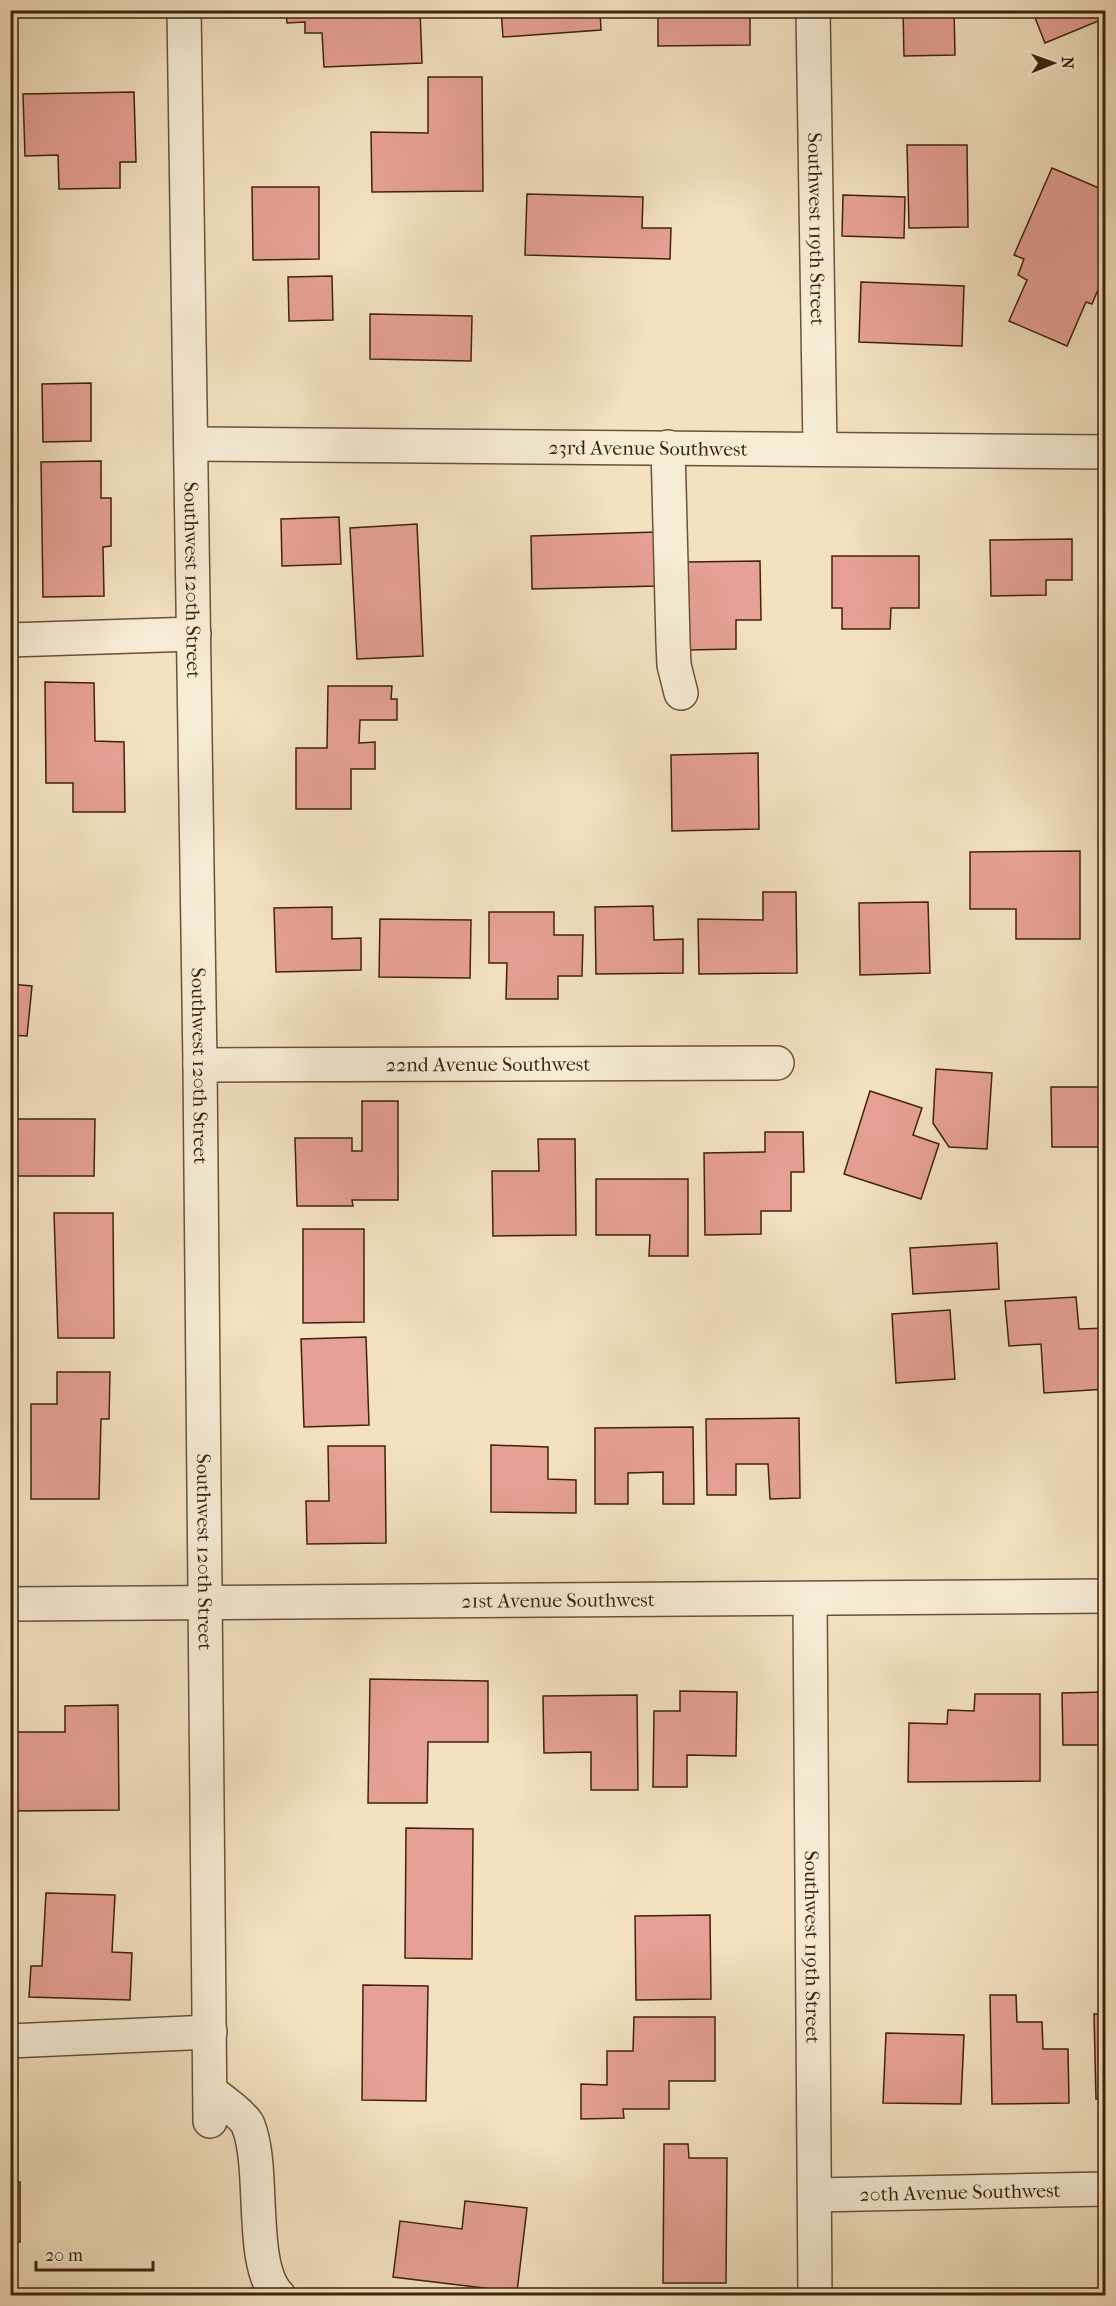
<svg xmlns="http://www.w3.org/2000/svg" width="1116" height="2306" viewBox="0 0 1116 2306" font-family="'IM FELL French Canon',serif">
  <rect width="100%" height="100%" fill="#f3e1c0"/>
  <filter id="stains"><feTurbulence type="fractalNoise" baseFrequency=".00333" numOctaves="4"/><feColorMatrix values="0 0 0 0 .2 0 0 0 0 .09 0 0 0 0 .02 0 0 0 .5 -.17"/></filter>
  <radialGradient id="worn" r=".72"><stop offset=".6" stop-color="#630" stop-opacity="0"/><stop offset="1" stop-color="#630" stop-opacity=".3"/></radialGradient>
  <!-- building -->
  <g fill="#e6a095" stroke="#3e230d" stroke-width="1.5">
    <path d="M 286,10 L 420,10 L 422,63 L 324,67 L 322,33 L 305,33 L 305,22 L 287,23 Z"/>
    <path d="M 501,10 L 600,10 L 601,30 L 503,37 Z"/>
    <path d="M 658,10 L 750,11 L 750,45 L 658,46 Z"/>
    <path d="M 903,10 L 954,10 L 955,55 L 904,56 Z"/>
    <path d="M 1032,10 L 1106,10 L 1106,26 L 1103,19 L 1045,43 Z"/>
    <path d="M 428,77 L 482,77 L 483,191 L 372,192 L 371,132 L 428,133 Z"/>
    <path d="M 134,92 L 136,162 L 120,162 L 120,188 L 59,189 L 58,155 L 25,156 L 23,94 Z"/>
    <path d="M 907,145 L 967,145 L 968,227 L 909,228 Z"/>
    <path d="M 1052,168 L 1106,191 L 1106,227 L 1101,236 L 1106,238 L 1106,295 L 1097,292 L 1092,304 L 1086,302 L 1067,346 L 1009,321 L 1027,280 L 1018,275 L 1024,259 L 1014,255 Z"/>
    <path d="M 252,187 L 319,187 L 319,259 L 253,260 Z"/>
    <path d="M 527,194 L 643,197 L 642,228 L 671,228 L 670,259 L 525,255 Z"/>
    <path d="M 843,195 L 905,197 L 904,238 L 842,236 Z"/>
    <path d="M 332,276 L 333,320 L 289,321 L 288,277 Z"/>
    <path d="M 861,282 L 964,286 L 962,346 L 859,342 Z"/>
    <path d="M 10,306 L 13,399 L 10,399 Z"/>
    <path d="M 370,314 L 472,316 L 471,361 L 370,359 Z"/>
    <path d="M 91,383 L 91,441 L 43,442 L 42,384 Z"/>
    <path d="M 101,461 L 101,498 L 111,498 L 111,546 L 103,547 L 104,596 L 43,597 L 41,462 Z"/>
    <path d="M 339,517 L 341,564 L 282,566 L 281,519 Z"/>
    <path d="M 417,524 L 423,656 L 357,659 L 350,528 Z"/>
    <path d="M 656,532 L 657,586 L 532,589 L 531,536 Z"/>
    <path d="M 1072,539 L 1072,580 L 1046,580 L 1046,595 L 991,596 L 990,540 Z"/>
    <path d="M 832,556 L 919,556 L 919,608 L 891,608 L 890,629 L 842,629 L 842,608 L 832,608 Z"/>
    <path d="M 760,561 L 761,620 L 736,620 L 736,649 L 687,650 L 686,562 Z"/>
    <rect x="1103" y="646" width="3" height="42"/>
    <path d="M 45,682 L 94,683 L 95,741 L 124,742 L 125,812 L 73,812 L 73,783 L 46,783 Z"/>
    <path d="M 328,686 L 392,686 L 391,699 L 397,699 L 397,720 L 360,720 L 359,743 L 375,742 L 375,769 L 351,769 L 351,809 L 296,809 L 296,748 L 327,748 Z"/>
    <path d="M 758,753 L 759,829 L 672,831 L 671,755 Z"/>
    <path d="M 1080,851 L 1080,939 L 1016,939 L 1016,909 L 970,909 L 970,852 Z"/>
    <rect x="1104" y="853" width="2" height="67"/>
    <path d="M 763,892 L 796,892 L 797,973 L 699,974 L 698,919 L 763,920 Z"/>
    <path d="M 928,902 L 930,973 L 860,975 L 859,903 Z"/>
    <path d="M 653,906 L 654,940 L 683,939 L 683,973 L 596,974 L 595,907 Z"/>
    <path d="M 332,907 L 332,939 L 361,938 L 361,970 L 276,972 L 274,908 Z"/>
    <path d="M 489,912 L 554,912 L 554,935 L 583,935 L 582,976 L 558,976 L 558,999 L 506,999 L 507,963 L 489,963 Z"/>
    <path d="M 380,919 L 471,920 L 470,978 L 379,977 Z"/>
    <path d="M 10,984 L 32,986 L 27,1036 L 10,1035 Z"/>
    <path d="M 936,1069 L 992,1073 L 987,1149 L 949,1147 L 933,1123 Z"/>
    <path d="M 1051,1087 L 1106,1087 L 1106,1147 L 1052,1147 Z"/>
    <path d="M 870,1091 L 922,1108 L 913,1135 L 939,1144 L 921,1199 L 844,1174 Z"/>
    <path d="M 362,1101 L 398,1101 L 398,1200 L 352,1200 L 353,1206 L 297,1206 L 295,1138 L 352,1138 L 352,1151 L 362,1151 Z"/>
    <path d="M 10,1119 L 95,1119 L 94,1176 L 10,1176 Z"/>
    <path d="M 765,1132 L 803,1132 L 804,1172 L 791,1172 L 791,1211 L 761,1211 L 761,1234 L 705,1235 L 704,1153 L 765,1152 Z"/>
    <path d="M 538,1139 L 575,1139 L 576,1235 L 493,1236 L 492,1171 L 539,1171 Z"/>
    <path d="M 596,1179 L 688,1179 L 688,1256 L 649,1256 L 650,1235 L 596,1235 Z"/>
    <path d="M 54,1213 L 113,1213 L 114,1338 L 58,1338 Z"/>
    <path d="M 303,1229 L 364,1229 L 364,1322 L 303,1323 Z"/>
    <path d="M 997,1243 L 999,1289 L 913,1294 L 910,1248 Z"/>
    <path d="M 1076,1297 L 1079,1329 L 1106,1328 L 1106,1389 L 1044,1393 L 1041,1344 L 1009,1346 L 1005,1301 Z"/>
    <path d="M 950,1310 L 955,1379 L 896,1383 L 892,1314 Z"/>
    <path d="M 366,1337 L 369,1425 L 304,1427 L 301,1339 Z"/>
    <path d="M 57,1372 L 110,1372 L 109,1419 L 101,1419 L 99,1499 L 31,1499 L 31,1404 L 57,1404 Z"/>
    <path d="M 799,1418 L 800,1498 L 770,1499 L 768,1464 L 736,1464 L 736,1495 L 707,1495 L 706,1419 Z"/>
    <path d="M 693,1427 L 694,1504 L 663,1504 L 663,1472 L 628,1473 L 628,1504 L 595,1504 L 595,1428 Z"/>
    <path d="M 491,1445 L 548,1447 L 548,1479 L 576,1480 L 576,1513 L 491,1512 Z"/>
    <path d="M 328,1446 L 385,1446 L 386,1543 L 307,1544 L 306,1501 L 329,1501 Z"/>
    <path d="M 370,1679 L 488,1681 L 488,1742 L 428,1742 L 427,1803 L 368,1803 Z"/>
    <path d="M 680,1691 L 737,1692 L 736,1756 L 687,1755 L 687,1787 L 653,1787 L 654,1711 L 680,1711 Z"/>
    <path d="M 1106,1692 L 1106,1745 L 1063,1745 L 1062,1693 Z"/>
    <path d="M 975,1694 L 1040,1694 L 1040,1781 L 908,1782 L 909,1723 L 947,1724 L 948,1710 L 974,1711 Z"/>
    <path d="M 637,1695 L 638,1790 L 591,1790 L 591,1752 L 544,1753 L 543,1696 Z"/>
    <path d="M 118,1705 L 119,1810 L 12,1811 L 12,1732 L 65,1732 L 65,1706 Z"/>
    <path d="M 406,1828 L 473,1829 L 472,1959 L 405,1958 Z"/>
    <path d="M 46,1893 L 115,1895 L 112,1952 L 132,1953 L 130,2000 L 29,1997 L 31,1966 L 42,1966 Z"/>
    <path d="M 710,1915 L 711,1999 L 636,2000 L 635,1916 Z"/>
    <path d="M 363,1985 L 428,1986 L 426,2101 L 362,2100 Z"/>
    <path d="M 990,1995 L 1016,1995 L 1017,2022 L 1042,2022 L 1043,2049 L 1068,2049 L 1069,2103 L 992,2104 Z"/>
    <path d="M 1094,2014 L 1106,2014 L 1106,2099 L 1096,2099 Z"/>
    <path d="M 634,2017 L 715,2017 L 715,2081 L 669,2081 L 669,2109 L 623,2109 L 624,2118 L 581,2119 L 581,2084 L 607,2085 L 607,2051 L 633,2051 Z"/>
    <path d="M 886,2033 L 964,2035 L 961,2104 L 883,2103 Z"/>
    <path d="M 664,2144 L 688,2144 L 689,2158 L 727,2158 L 726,2283 L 663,2283 Z"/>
    <rect x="10" y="2182" width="10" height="60"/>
    <path d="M 465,2201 L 527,2208 L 517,2292 L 393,2277 L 400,2221 L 462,2229 Z"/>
    <path d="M 1105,2292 L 1105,2296 L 1066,2296 L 1066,2293 Z"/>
  </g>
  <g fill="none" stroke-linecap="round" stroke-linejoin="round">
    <!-- minor casing -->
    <g stroke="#6b523a" stroke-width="36">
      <g id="minor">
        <path id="s1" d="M 184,10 L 200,1065 L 210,2121"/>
        <path id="s2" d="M 813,10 L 820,449"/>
        <path id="s3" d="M 192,444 L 1106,452"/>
        <path d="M 668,447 L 673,642 L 674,665 L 681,693"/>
        <path d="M 10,640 L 194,634"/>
        <path id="s4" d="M 200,1065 L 777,1063"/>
        <path id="s5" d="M 810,1599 L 815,2296"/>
        <path id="s6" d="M 10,1604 L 1106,1596"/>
        <path d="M 10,2041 L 210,2032"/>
        <path d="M 210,2091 C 219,2098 244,2116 248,2125 C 266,2169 248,2266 279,2296"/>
        <path id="s7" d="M 816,2195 L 1106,2189"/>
      </g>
    </g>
    <!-- minor -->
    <use href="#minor" stroke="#f7ecd6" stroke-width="33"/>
  </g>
  <g text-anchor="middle" stroke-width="4.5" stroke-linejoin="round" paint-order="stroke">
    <!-- street labels -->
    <g font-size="20" fill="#3e230d" stroke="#f7ecd6">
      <text dy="7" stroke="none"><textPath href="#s2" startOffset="219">Southwest 119th Street</textPath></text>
      <text dy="7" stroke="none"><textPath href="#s3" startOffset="456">23rd Avenue Southwest</textPath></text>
      <text dy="7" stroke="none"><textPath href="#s1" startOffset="570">Southwest 120th Street</textPath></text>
      <text dy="7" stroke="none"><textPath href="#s4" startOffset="288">22nd Avenue Southwest</textPath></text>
      <text dy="7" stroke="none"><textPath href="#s1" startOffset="1056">Southwest 120th Street</textPath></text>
      <text dy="7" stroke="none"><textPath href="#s1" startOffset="1542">Southwest 120th Street</textPath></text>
      <text dy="7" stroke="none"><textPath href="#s6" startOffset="548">21st Avenue Southwest</textPath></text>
      <text dy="7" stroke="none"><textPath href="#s5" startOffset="348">Southwest 119th Street</textPath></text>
      <text dy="7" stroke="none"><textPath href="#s7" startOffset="144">20th Avenue Southwest</textPath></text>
    </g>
  </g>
  <!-- margin -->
  <rect width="1116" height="2306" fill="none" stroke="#f3e1c0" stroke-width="36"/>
  <rect x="12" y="12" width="1092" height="2282" fill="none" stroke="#3e230d" stroke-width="3"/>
  <rect x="18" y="18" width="1080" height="2270" fill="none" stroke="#3e230d" stroke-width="1.5"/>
  <!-- north arrow -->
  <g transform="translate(1053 63) rotate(89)" stroke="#f7ecd6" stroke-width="4.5" paint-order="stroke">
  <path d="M0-4.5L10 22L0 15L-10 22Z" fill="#3e230d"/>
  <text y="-9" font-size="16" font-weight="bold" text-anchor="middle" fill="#3e230d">N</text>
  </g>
  <!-- scale -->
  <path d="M36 2261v9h117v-9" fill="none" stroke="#3e230d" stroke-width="3"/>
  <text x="45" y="2261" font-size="18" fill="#3e230d" stroke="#f7ecd6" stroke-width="4.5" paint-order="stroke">20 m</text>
  <rect width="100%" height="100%" filter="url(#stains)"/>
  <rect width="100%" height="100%" fill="url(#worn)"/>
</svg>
